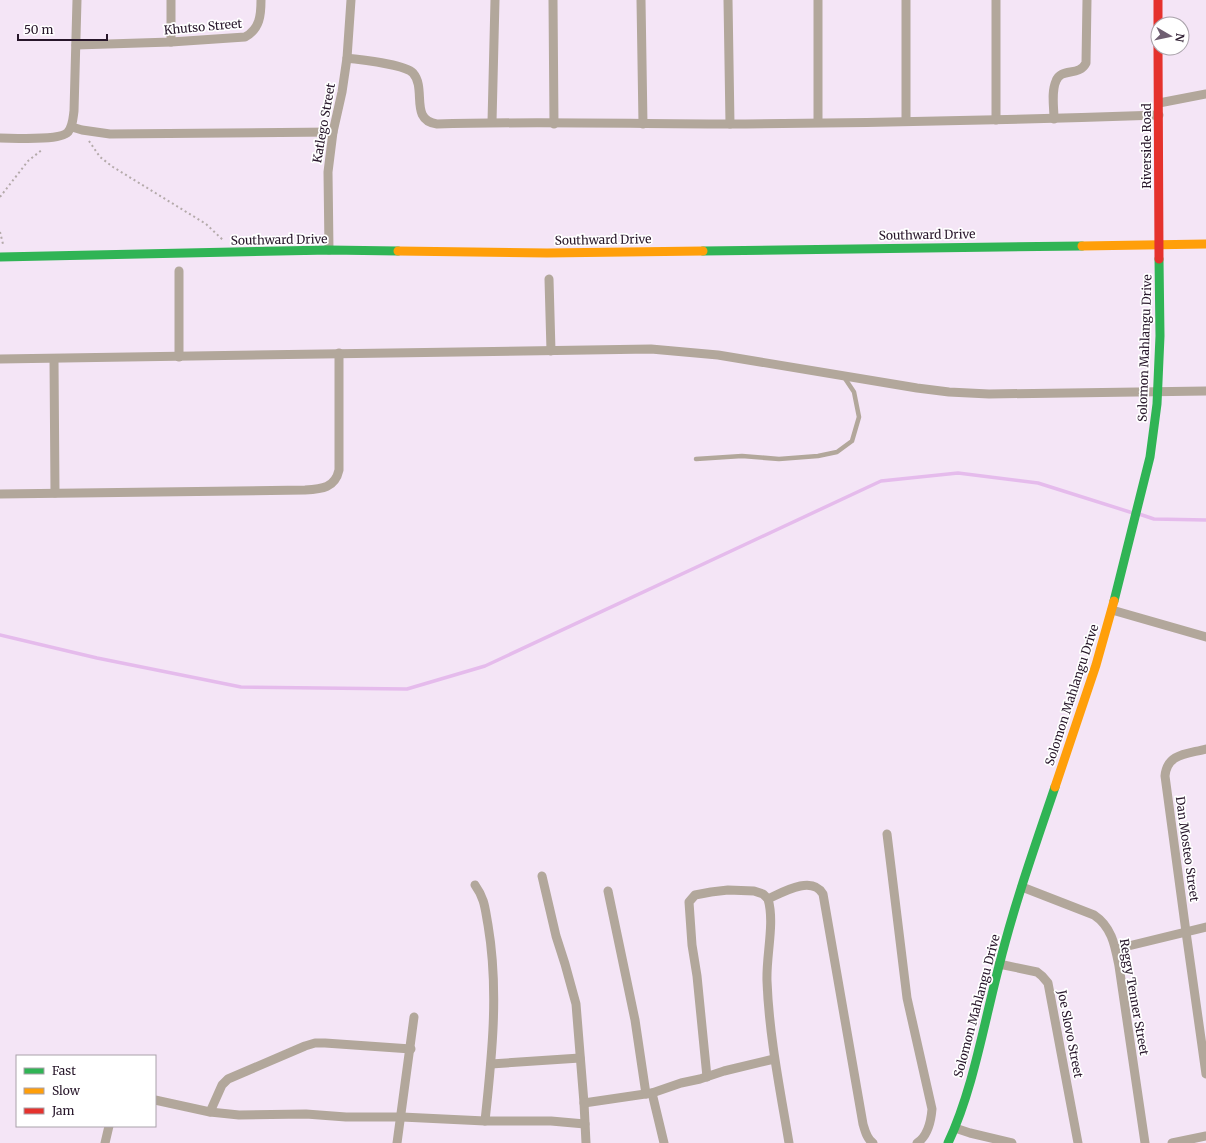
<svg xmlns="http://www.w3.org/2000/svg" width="1206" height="1143" viewBox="0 0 1206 1143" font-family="Merriweather,serif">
  <rect width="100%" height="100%" fill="#f4e5f6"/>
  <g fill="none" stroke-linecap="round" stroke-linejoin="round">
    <!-- stream -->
    <g stroke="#e5bbec" stroke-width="3.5">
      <path d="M 1139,514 L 1154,519 L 1206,520"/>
      <path d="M 0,635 L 97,658 L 241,687 L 407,689 L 485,666 L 881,481 L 958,473 L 1038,483 L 1133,513"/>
    </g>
    <!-- path -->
    <g stroke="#b4aaaa" stroke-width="2" stroke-dasharray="2 3" stroke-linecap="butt">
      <path d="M 89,141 L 100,157 L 113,167 L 206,224 L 224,241"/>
      <path d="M 0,197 L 28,161 L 43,149"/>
      <path d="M 0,232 L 3,244"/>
    </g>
    <!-- lane -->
    <path stroke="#b2a79b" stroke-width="4.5" d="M 696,459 L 742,456 L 779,459 L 818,456 L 837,452 L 852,441 L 859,417 L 854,392 L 844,377"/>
    <!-- street -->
    <g stroke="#b2a79b" stroke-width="9">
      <path d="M 553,0 L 554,124"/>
      <path d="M 641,0 L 643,124"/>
      <path d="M 728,0 L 730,124"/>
      <path d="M 996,0 L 996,120"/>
      <path d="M 171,42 L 171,0"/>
      <path d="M 76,45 L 171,42 L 245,37 C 260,29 261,15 261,0"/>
      <path d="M 347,58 C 361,60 404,64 413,73 C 427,89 409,120 437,124 C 534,121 630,124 727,124 C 871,123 1015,120 1159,115"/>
      <path d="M 1159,103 L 1206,94"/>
      <path d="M 1054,119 C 1054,107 1051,92 1056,81 C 1061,67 1079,77 1086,63 L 1087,0"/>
      <path d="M 906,121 L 906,0"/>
      <path d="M 492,122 L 495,0"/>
      <path d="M 818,122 L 818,0"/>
      <path d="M 72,127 L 82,130 L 110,134 L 333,132"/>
      <path d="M 0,138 C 14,138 60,141 68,132 C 73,126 73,118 74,111 L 77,0"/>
      <path d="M 329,250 L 328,172 L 333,132 L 342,92 L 347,58 L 351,0"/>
      <path d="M 549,279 L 551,351"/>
      <path d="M 179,357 L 179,271"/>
      <path d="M 0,359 L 651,349 L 718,355 L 917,388 L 949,392 L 989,394 L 1206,391"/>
      <path d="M 54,359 L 55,493"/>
      <path d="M 0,494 L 305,490 C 322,489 335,488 339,470 L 339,353"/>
      <path d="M 1112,610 L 1206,637"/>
      <path d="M 1206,749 C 1188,754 1167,753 1165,776 L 1186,932 L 1206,1074"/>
      <path d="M 887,834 L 907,998 L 932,1109 C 931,1121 928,1136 917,1143"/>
      <path d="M 542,876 L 556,936 L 565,964 L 576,1004 L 584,1103 L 586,1143"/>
      <path d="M 475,885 C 485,899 485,909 488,925 C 499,990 492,1056 485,1121"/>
      <path d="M 1022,887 L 1094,915 C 1112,927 1115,946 1119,966 L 1145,1143"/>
      <path d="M 608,891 L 635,1020 L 646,1094"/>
      <path d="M 768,899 C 783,892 812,875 823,894 L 863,1124 C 865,1131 867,1139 873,1143"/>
      <path d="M 1116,949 L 1206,927"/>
      <path d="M 999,964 L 1037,972 L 1042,976 L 1048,983 L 1078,1143"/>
      <path d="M 491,1064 L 580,1058"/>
      <path d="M 707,1077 L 697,976 L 692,945 L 689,902 L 695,895 L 711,892 L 728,890 L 754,891 L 763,894 L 768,899 C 775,923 766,955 767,981 C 769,1035 780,1089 789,1143"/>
      <path d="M 652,1093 L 664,1143"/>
      <path d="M 155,1100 L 210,1112 L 239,1115 L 306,1114 L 346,1117 L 402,1117 L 485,1121 L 551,1121 L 585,1124"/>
      <path d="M 584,1103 L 652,1093 L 681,1083 L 700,1079 L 724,1071 L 774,1059"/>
      <path d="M 210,1112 L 222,1085 L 228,1079 L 305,1046 L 315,1043 L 325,1043 L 411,1049"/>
      <path d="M 955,1128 L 970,1133 L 1012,1143"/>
      <path d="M 105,1143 L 109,1126"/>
      <path d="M 397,1143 L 414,1017"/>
      <path d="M 1172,1143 L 1206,1136"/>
    </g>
    <!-- fast -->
    <g stroke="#30b455" stroke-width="9">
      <path d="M 703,251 L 1082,246"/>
      <path d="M 0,257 L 329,250 L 398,251"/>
      <path d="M 1114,601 L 1150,457 L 1157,404 L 1160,336 L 1159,259"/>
      <path d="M 948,1143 C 973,1090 984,1023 999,966 C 1014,905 1035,846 1055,787"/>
    </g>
    <!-- slow -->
    <g stroke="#ff9f0a" stroke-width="9">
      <path d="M 1082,246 L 1206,244"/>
      <path d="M 398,251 L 547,253 L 703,251"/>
      <path d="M 1055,787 L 1096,665 L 1114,601"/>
    </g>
    <!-- jam -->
    <g stroke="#e5322d" stroke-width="9">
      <path d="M 1158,0 L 1158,46"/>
      <path d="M 1158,48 L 1159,259"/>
    </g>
  </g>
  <g text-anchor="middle" stroke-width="3.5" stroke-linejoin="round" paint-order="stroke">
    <!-- street labels -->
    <g font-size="12" fill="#27162a" stroke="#fff">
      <text transform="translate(203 27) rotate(-5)" y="4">Khutso Street</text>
      <text transform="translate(324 123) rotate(-80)" y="4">Katlego Street</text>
      <text transform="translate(1147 146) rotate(-90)" y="4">Riverside Road</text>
      <text transform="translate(927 235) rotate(-1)" y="4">Southward Drive</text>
      <text transform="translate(279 240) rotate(-1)" y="4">Southward Drive</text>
      <text transform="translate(603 240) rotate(-1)" y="4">Southward Drive</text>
      <text transform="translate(1145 348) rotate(-88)" y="4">Solomon Mahlangu Drive</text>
      <text transform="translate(1072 695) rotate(-72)" y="4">Solomon Mahlangu Drive</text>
      <text transform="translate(1187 849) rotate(82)" y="4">Dan Mosteo Street</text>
      <text transform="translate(1134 997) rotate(80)" y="4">Reggy Tenner Street</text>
      <text transform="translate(977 1006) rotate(-75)" y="4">Solomon Mahlangu Drive</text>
      <text transform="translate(1070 1034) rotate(79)" y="4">Joe Slovo Street</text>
    </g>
  </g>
  <!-- legend -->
  <rect x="16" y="1055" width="140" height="72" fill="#ffffff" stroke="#a9a2aa"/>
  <rect x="24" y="1068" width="20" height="6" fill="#30b455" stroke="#a9a2aa"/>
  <text x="52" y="1075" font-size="12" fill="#27162a">Fast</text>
  <rect x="24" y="1088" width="20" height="6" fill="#ff9f0a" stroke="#a9a2aa"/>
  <text x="52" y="1095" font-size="12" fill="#27162a">Slow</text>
  <rect x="24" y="1108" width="20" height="6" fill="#e5322d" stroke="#a9a2aa"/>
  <text x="52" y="1115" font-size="12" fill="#27162a">Jam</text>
  <!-- north arrow -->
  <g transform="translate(1170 36) rotate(99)"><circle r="19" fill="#ffffff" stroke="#a9a2aa"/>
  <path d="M0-3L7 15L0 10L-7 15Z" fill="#6f5e71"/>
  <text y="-6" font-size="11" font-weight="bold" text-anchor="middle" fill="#27162a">N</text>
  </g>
  <!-- scale -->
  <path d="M18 34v6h89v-6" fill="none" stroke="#27162a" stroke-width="2"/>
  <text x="24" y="34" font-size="12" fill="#27162a" stroke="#ffffff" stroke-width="3" paint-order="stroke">50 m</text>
</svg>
